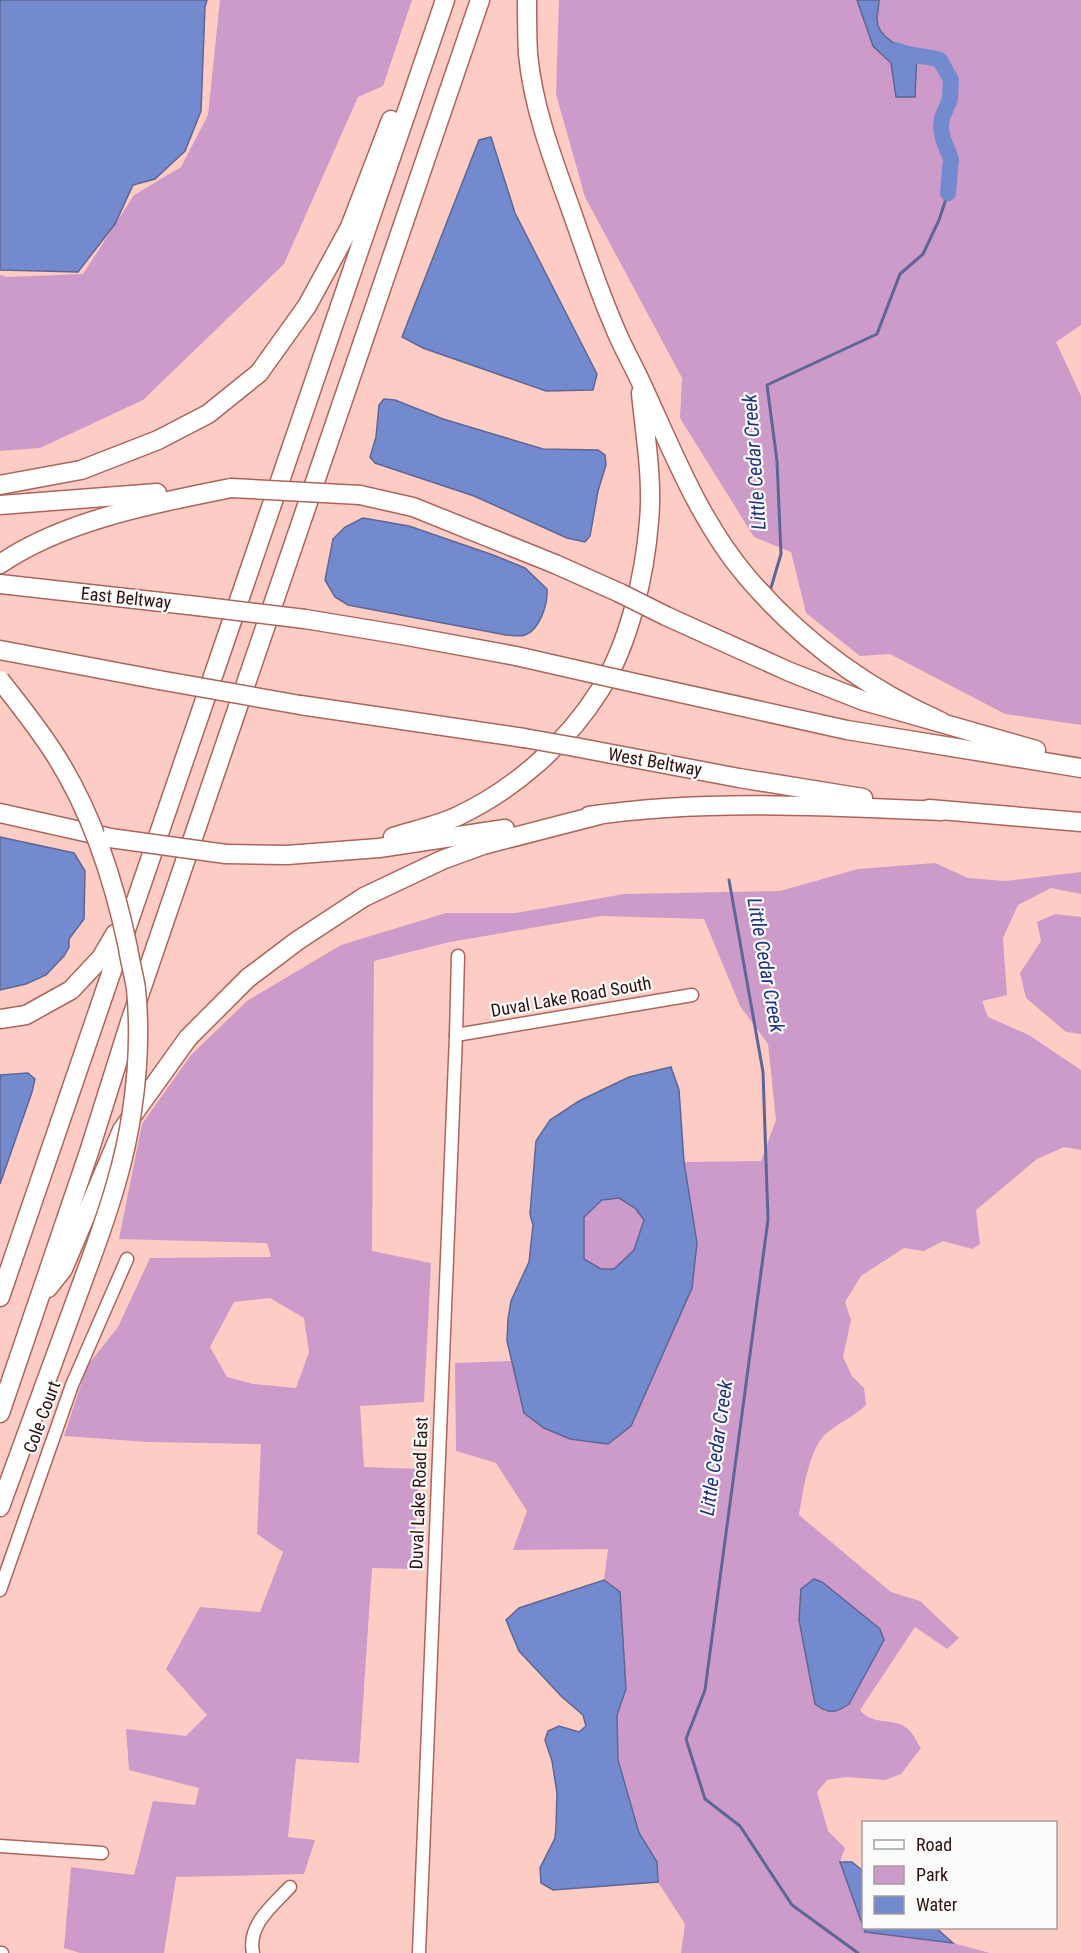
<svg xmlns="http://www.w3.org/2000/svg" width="1081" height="1953" viewBox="0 0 1081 1953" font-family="'Roboto Condensed',sans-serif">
  <rect width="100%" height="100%" fill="#fdcdc5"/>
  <!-- green -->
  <g fill="#cd9bc9" fill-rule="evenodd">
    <path d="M 220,0 L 412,0 L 383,86 L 358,97 L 284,264 L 143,400 L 40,448 L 0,451 L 0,275 L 7,277 L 83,274 L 134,195 L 181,167 L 208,115 Z"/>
    <path d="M 559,0 L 857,0 L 873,46 L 891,63 L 896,97 L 914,97 L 917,53 C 902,48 878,39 877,20 C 877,14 879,6 879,0 L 1081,0 L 1081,325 L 1056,342 L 1081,396 L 1081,725 L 1005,714 L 890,654 L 860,656 L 806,613 L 791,552 L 754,537 L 680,418 L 682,378 L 585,197 L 556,94 Z"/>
    <path d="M 935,863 L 968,878 L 1005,881 L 1081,872 L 1081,894 L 1051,888 L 1018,905 L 1003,938 L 1007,995 L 982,1001 L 988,1017 L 1029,1035 L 1081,1070 L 1081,1150 L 1064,1147 L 1037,1159 L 976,1210 L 980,1244 L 972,1249 L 943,1241 L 924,1251 L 904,1248 L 861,1276 L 845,1302 L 851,1320 L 843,1357 L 852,1376 L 864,1388 L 866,1405 C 854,1416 841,1422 828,1432 C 809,1446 803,1492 799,1515 L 891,1592 L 920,1601 L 959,1638 L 947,1649 L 915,1627 L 860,1710 C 873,1727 897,1716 910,1731 C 914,1735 917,1743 921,1748 L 901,1774 L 885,1780 L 846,1777 L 827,1780 L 817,1792 L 828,1831 L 845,1848 L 840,1862 L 865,1932 L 953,1943 L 990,1953 L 681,1953 L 685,1924 L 658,1882 L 657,1862 L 639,1833 L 618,1760 L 617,1715 L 626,1688 L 620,1593 L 604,1580 L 608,1549 L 513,1550 L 527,1511 L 496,1463 L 456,1451 L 455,1363 L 512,1361 L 524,1413 L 697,1243 L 684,1162 L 761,1161 L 776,1120 L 768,1044 L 740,1006 L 704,919 L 601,916 L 450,942 L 374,961 L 372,1251 L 431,1263 L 424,1402 L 360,1406 L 364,1467 L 419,1469 L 413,1569 L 372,1568 L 359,1763 L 296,1759 L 288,1837 L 315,1840 L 304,1874 L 176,1877 L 164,1953 L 80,1953 L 64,1948 L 71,1867 L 134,1875 L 153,1801 L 195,1805 L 199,1788 L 129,1770 L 126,1729 L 186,1736 L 207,1715 L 166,1669 L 200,1607 L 260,1612 L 283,1552 L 257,1534 L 261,1444 L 148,1442 L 64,1436 L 87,1366 L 118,1327 L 150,1258 L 271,1257 L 267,1243 L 119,1239 L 142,1124 L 191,1055 L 247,1001 L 341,945 L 446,913 L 516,913 L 624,894 L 780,891 L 858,869 ZM 270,1298 L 304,1318 L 309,1352 L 296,1388 L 253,1384 L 227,1377 L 210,1347 L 234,1302 ZM 814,1579 L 822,1583 L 880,1629 L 825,1711 L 815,1703 L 799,1620 Z"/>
    <path d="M 1055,914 L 1081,917 L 1081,1034 L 1066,1032 L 1026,998 L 1020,973 L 1041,941 L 1037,922 Z"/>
    <path d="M 619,1198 L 635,1208 L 645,1219 L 634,1250 L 614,1269 L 601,1269 L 584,1259 L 584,1217 L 602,1200 Z"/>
  </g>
  <!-- water -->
  <g fill="#738acf" stroke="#5e6695" stroke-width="1.5" fill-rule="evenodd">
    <path d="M 0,0 L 207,0 L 205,7 L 201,111 L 185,151 L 155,179 L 133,185 L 115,224 L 78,272 L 0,270 Z"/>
    <path d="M 857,0 L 879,0 C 879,6 877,14 877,20 C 878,39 902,48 917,53 L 915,97 L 896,97 L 891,63 L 873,46 Z"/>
    <path d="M 491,137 L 515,213 L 597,374 L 593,390 L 546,391 L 423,348 L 402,337 L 479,140 Z"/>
    <path d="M 384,399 L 395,400 L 443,419 L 543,449 L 598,450 L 605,455 L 606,465 L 598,491 L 590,536 L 585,542 L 567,538 L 474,496 L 375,463 L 370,457 L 376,437 L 379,405 Z"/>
    <path d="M 363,518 L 409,526 L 493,555 L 525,568 L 547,589 C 548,603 540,630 525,635 C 520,637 511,635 506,635 L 348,605 L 335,597 L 325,580 L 333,539 L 345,527 Z"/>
    <path d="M 0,837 L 74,853 L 85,871 L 84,919 L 69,939 L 69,947 L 64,956 L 46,975 L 26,984 L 0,990 Z"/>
    <path d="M 671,1067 L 679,1090 L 684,1162 L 697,1243 L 692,1288 L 631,1426 L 608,1444 L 570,1439 L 544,1428 L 524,1413 L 507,1341 L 508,1319 L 511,1301 L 529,1262 L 533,1225 L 530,1214 L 536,1141 L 550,1120 L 579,1101 L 629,1077 ZM 619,1198 L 635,1208 L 644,1220 L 634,1250 L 614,1269 L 601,1269 L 584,1259 L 584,1217 L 602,1200 Z"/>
    <path d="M 28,1073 L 35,1079 L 32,1092 L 0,1184 L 0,1075 Z"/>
    <path d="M 814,1579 L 822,1582 L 880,1629 L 884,1640 L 849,1704 C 835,1714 828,1714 815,1704 L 799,1620 L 801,1589 Z"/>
    <path d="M 604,1580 L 620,1592 L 626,1689 L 617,1715 L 618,1760 L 639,1833 L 657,1862 L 658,1882 L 553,1890 L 541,1883 L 540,1868 L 555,1838 L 556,1827 L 557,1793 L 552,1761 L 545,1740 L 548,1731 L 559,1726 L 579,1732 L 586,1726 L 583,1715 L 562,1697 L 519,1651 L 506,1620 L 519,1608 Z"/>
    <path d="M 840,1862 L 852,1862 L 863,1871 L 864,1928 L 936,1928 L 953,1943 L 865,1932 Z"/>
  </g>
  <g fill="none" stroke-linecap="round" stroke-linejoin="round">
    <!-- stream -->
    <g stroke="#5e6695" stroke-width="3">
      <path d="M 770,591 L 781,554 L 777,461 L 767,385 L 877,334 L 900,274 L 923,254 L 939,220 L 948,193"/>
      <path d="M 729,880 L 763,1072 L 768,1220 L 705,1690 L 686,1739 L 705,1799 L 740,1826 L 792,1905 L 858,1953"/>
    </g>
    <!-- river -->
    <path stroke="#738acf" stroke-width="16" d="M 896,50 C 910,57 926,55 940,60 L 951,80 L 950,99 L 942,118 L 941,127 L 943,139 L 951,159 L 948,193"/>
    <!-- minor casing -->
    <g stroke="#ab655b" stroke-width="15">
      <g id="minor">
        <path d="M 456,1035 L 692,995"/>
        <path d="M 0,1590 L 72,1385 L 127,1259"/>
        <path d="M 0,1846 L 102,1853"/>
        <path d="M 0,1953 L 2,1953"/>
        <path d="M 253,1953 C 247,1925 273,1905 290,1887"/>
        <path d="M 419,1953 L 456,1035 L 458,956"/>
      </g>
    </g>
    <!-- highway casing -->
    <g stroke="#ab655b" stroke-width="21">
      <g id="highway">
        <path d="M 527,0 C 527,18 527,36 528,54 C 533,107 552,157 570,207 C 584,246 597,287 614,326 C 622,347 634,366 643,387 C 673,452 700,522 747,577 C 800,639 867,689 942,722"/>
        <path d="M 0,485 L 81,470 L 158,440 L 208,414 L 259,373 L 307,306 L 350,227 L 391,120"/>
        <path d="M 360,495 L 413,507 L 555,564 L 620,593"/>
        <path d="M 0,505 L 157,493"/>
        <path d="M 0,564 C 64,520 156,503 231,488"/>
        <path d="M 0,584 L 197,606"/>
        <path d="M 666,616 L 790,672 L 864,701 L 1036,750"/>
        <path d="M 305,619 L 402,635 L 516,656"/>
        <path d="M 0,650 L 159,680"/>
        <path d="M 626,681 L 847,730 L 1081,768"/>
        <path d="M 300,705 L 524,738"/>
        <path d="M 575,747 L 739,778 L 863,798"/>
        <path d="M 929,809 L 1081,822"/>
        <path d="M 0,813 L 107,837"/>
        <path d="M 589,816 C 703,799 826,806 941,811"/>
        <path d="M 393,837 C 415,830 437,826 458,816 C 515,789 566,744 600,690 C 629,644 645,575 649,521 C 653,479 645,435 641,393"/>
        <path d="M 226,854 L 287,855 L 379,848 L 505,829"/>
        <path d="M 0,1019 L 26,1015 L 71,990 L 101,958 L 115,934"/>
        <path d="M 48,1288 L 63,1269 L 122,1130 L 188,1038 L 248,978 L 297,941 L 364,897 L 442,860 L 483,845 L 599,815"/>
        <path d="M 0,1297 L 445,0"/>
        <path d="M 0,1413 L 89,1152 L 130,1022 L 480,0"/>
        <path d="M 0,1507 L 92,1256"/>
      </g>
    </g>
    <!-- minor -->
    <use href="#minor" stroke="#fff" stroke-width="12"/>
    <!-- highway -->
    <use href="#highway" stroke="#fff" stroke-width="18"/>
    <!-- highway-bridge casing -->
    <g stroke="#ab655b" stroke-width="21" stroke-linecap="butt">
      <g id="highway-bridge">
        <path d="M 231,488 L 360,495"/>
        <path d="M 620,593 L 666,616"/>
        <path d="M 197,606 L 305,619"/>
        <path d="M 516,656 L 626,681"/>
        <path d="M 0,680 C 19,704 38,728 54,753 C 92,812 114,880 128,948 C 130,962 134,975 136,989 C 140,1029 138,1071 132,1111 C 125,1161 109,1209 92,1256"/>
        <path d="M 159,680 L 300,705"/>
        <path d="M 524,738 L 575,747"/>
        <path d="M 110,838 L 226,854"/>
      </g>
    </g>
    <!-- highway-bridge -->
    <use href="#highway-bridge" stroke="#fff" stroke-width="18"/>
  </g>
  <g text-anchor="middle" stroke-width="4.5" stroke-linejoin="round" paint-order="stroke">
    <!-- street labels -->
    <g font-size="18" fill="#2c110d" stroke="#fbfbfb">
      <text transform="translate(126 598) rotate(6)" y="6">East Beltway</text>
      <text transform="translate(655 762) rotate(10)" y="6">West Beltway</text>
      <text transform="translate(571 997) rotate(-10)" y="6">Duval Lake Road South</text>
      <text transform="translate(42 1417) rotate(-70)" y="6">Cole Court</text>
      <text transform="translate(419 1493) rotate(-88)" y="6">Duval Lake Road East</text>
    </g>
    <!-- water labels -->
    <g font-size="20" font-style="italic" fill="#203182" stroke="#fbfbfb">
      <text transform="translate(754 462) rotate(-94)" y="7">Little Cedar Creek</text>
      <text transform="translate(766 965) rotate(80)" y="7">Little Cedar Creek</text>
      <text transform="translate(716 1448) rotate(-82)" y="7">Little Cedar Creek</text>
    </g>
  </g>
  <!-- legend -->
  <rect x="862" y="1821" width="195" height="108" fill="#fbfbfb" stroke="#a89d9c" stroke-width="1.5"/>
  <rect x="874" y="1840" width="30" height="9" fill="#ffffff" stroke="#a89d9c" stroke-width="1.5"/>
  <text x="916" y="1851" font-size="18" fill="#2c110d">Road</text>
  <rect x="874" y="1866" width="30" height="18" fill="#cd9bc9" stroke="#a89d9c" stroke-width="1.5"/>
  <text x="916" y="1881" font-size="18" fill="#2c110d">Park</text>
  <rect x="874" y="1896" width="30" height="18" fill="#738acf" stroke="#a89d9c" stroke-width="1.5"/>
  <text x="916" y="1911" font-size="18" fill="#2c110d">Water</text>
</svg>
